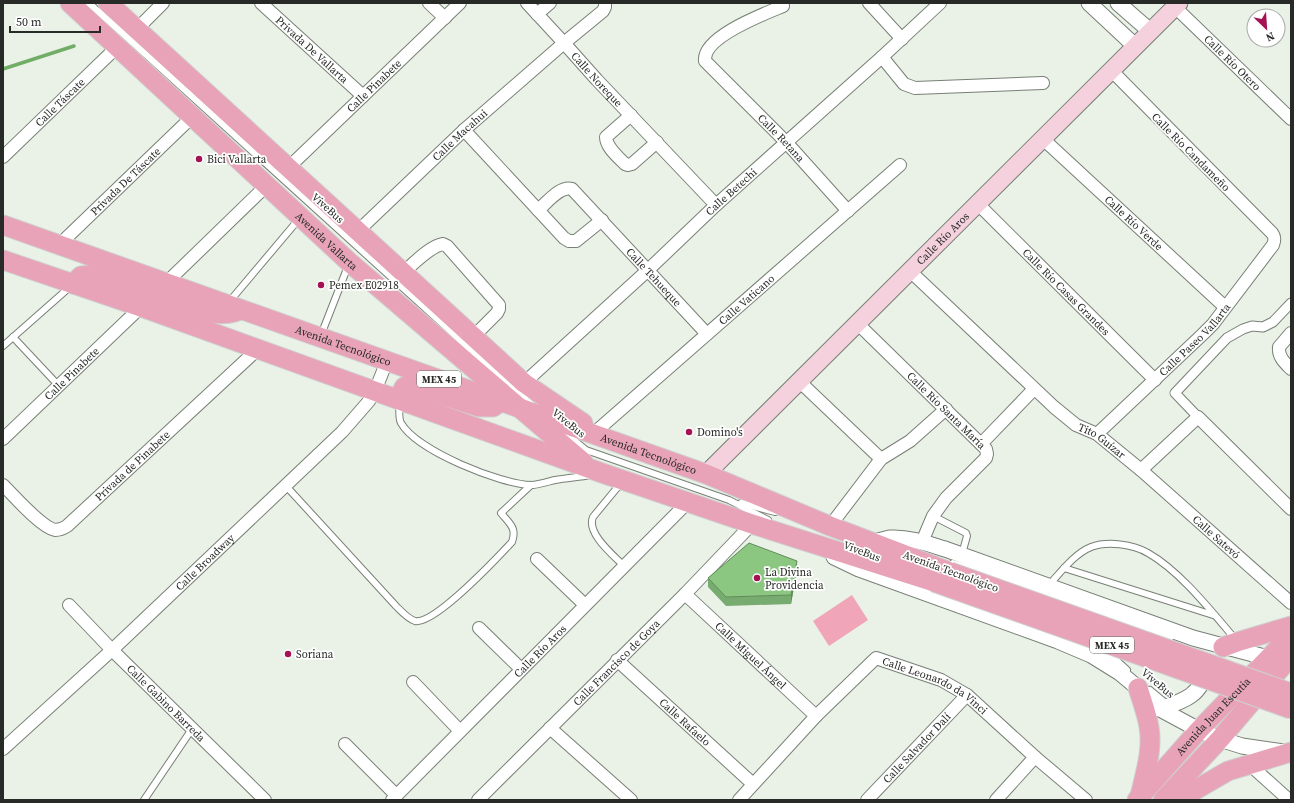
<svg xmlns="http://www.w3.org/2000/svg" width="1294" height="803" viewBox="0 0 1294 803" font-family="'Source Serif 4',serif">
  <rect width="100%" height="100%" fill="#eaf2e8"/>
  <!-- pitch -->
  <path fill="#f1a5b9" d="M 852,595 L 868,620 L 829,646 L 813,621 Z"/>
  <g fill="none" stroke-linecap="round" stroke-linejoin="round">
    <!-- stream -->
    <path stroke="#72ad68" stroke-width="3.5" d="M 3,69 L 74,46"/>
    <!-- service casing -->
    <g stroke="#788076" stroke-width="8">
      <g id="service">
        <path d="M 89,3 L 533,406"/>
        <path d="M 229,302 L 299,219"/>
        <path d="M 321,335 L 348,266"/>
        <path d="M 13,337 L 59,386"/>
        <path d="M 3,346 L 71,286"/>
        <path d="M 399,402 C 400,408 398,418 401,423 C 417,451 500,484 531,485 C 538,485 547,482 555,480 C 567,478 579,477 591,475"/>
        <path d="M 563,431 L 586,450 L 729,500 L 768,520"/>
        <path d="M 621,483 L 593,517 C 586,533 613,555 624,566"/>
        <path d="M 286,486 L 396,606 C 401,611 408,619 415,621 C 434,625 498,557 512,542 C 517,528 510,524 501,513 L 531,485"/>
        <path d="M 741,503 L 775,512"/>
        <path d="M 933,516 L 966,533 L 967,536 L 962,554"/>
        <path d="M 953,563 L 993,575 L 1159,635 L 1171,637"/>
        <path d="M 1064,568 L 1213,615"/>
        <path d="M 1048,586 C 1061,572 1074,554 1091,547 C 1107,541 1133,544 1148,553 C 1180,571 1212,612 1236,640"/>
        <path d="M 1094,650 L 1113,657 L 1127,670"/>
        <path d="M 1150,690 L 1168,705"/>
        <path d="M 144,800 L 192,729"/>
      </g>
    </g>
    <!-- pedestrian casing -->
    <g stroke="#788076" stroke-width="11">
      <path id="pedestrian" d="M 1198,417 L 1175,393 L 1227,338 L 1243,329 L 1252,326 L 1263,327 L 1273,322 L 1291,303"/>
    </g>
    <!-- minor casing -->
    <g stroke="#788076" stroke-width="14">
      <g id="minor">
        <path id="s1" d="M 261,3 L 363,96"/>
        <path d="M 429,3 L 445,18"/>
        <path d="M 527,3 L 564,43 L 603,11 L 605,7 L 605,3"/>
        <path d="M 869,3 L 902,39"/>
        <path id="s2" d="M 783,6 C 764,14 702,37 705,61 L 786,142 L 848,211"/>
        <path id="s3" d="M 1175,7 L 1291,119"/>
        <path d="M 537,14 L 550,3"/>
        <path d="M 137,29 L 163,3"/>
        <path d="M 882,57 L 904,84 L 915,88 L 1043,83"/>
        <path d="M 631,115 L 606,137 C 606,147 618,157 625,164 L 628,165 L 632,164 L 657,142"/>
        <path d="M 464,130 L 564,238 L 569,241 L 576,241 L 602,220"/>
        <path id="s4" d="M 1042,138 L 1225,307"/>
        <path id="s5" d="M 3,157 L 117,47"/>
        <path id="s6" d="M 288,168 L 460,3"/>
        <path id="s7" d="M 977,203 L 1155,380"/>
        <path id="s8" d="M 538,210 C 547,203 560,185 572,189 L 707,334"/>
        <path id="s9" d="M 358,231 L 464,130 L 564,43 L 597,80 L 716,205"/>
        <path id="s10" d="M 59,245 L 192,117"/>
        <path id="s11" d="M 910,271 L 1054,407 L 1076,425 L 1097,434 L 1141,470 L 1291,603"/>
        <path d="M 403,273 C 413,264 430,246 443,244 L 447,246 L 499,305 L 499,309 L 497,313 L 473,337"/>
        <path d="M 166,283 L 266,186"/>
        <path id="s12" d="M 857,323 L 986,449 L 987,454 L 986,458 L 946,498 L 933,516 L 922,542"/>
        <path d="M 1291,333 L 1279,347 C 1278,357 1285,363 1291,369"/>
        <path d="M 799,381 L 881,459"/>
        <path id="s13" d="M 524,383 L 647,271 L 716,205 L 882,57 L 940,3"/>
        <path id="s14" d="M 593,434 L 900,165"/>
        <path id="s15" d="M 1097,434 L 1203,334 L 1213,324 L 1273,245 C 1275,240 1275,237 1272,233 L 1111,70"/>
        <path id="s16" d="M 3,439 L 141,307"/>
        <path d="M 981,444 L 1034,389"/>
        <path d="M 1141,470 L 1198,417 L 1291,509"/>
        <path id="s17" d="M 3,485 C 14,496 41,527 55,530 C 60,530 64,528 67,526 L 258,349"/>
        <path d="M 830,526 L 881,459 L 910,441 L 946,409"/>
        <path d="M 537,559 L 585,605"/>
        <path id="s18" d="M 685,594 L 816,716"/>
        <path id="s19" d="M 69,605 L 112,650 L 265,800"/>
        <path d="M 479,628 L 521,669"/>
        <path id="s20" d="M 617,660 L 753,784"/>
        <path d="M 413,682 L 460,731"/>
        <path d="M 550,728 L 631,800"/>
        <path d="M 345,744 L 396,795"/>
        <path id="s21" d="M 3,749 L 112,650 L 342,432 L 369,401 L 375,391 L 387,361"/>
        <path d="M 1249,764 L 1289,800"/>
        <path id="s22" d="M 392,800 L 688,502"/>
        <path id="s23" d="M 478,800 L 685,594 L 752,524"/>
        <path id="s24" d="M 739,800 L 816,716 L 876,658 L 941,680 L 967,695 L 1035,757 L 1086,800"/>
        <path id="s25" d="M 867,800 L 967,695"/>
        <path d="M 996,800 L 1035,757"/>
      </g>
    </g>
    <!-- tertiary casing -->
    <g stroke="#788076" stroke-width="17">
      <g id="tertiary">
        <path d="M 1089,3 L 1135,46"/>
        <path d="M 1118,3 L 1150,31"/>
        <path d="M 872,542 C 878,541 885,539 891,538 C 909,537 928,544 945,549 L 1193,638 L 1268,658 L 1277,662"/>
        <path d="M 834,557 L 859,569 L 1058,641 L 1091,655 L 1120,673 L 1138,688 L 1160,709 L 1199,730 L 1220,739 L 1242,746 L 1284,752"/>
        <path d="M 1160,709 C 1184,701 1203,695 1206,667"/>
      </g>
    </g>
    <!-- secondary casing -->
    <g stroke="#788076" stroke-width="19">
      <g id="secondary">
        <path id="s26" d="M 706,474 L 1179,3"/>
      </g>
    </g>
    <!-- primary casing -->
    <g stroke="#cfd0cf" stroke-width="21">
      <g id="primary">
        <path id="s27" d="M 70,3 L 349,262 L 583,462"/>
        <path d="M 108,3 L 524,383 L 583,423"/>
        <path id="s28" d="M 3,225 L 706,474 L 830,526 L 950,572"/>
        <path d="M 3,260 L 144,308 L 602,473 L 752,524 L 934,582"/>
        <path d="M 73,284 L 81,276 L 90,275 L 142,292 L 156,290 L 165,283"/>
        <path d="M 141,307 L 158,299 C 181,305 215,320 238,311"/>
        <path d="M 399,399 L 404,387 L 409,385 L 479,407 L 493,407 L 496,405"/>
        <path d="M 1223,647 L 1237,642 L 1291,626"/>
        <path d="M 1138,688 C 1142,701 1147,714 1149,727 C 1153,750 1145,774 1140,796"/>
        <path id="s29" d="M 1137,800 L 1199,730 L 1291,635"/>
        <path d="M 1163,800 L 1220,739 L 1291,656"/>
        <path d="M 1178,800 L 1228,771 L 1291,752"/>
      </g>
    </g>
    <!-- service -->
    <use href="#service" stroke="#fff" stroke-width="6"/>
    <!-- pedestrian -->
    <use href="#pedestrian" stroke="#fff" stroke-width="9"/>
    <!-- minor -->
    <use href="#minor" stroke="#fff" stroke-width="12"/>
    <!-- tertiary -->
    <use href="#tertiary" stroke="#fff" stroke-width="15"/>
    <!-- secondary -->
    <use href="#secondary" stroke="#f4d1dc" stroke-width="17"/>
    <!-- primary -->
    <use href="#primary" stroke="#e8a3b9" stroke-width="19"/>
    <!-- primary-bridge casing -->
    <g stroke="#cfd0cf" stroke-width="21" stroke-linecap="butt">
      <g id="primary-bridge">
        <path d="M 950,572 L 1291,693"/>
        <path d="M 934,582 L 1291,709"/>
      </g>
    </g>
    <!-- primary-bridge -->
    <use href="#primary-bridge" stroke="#e8a3b9" stroke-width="19"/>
  </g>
  <!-- wall -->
  <path fill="#78ab6f" d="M 797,570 L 791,604 L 726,606 L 708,587 L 708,578 Z"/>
  <!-- shaded-wall -->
  <path fill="#618b5a" d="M 797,561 L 797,570 L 791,604 L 791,595 Z"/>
  <!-- building -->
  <path fill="#8bc781" stroke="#618b5a" d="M 749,543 L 797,561 L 791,595 L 726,597 L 708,578 Z"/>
  <!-- markers -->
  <g fill="#a41254" stroke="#fff" stroke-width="1.5">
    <circle cx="199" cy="159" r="4"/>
    <circle cx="321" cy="285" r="4"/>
    <circle cx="689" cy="432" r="4"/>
    <circle cx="757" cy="578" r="4"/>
    <circle cx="288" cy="654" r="4"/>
  </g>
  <g text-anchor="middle" stroke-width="3.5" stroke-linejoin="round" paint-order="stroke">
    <!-- shield labels -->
    <g fill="#fff" stroke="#686a67" stroke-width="1">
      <rect x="417" y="371" width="44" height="16" rx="3"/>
      <rect x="1090" y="637" width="44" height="16" rx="3"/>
    </g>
    <g font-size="10" font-weight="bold" fill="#272a26">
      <text x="439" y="383">MEX 45</text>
      <text x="1112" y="649">MEX 45</text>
    </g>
    <!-- street labels -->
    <g font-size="11" fill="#272a26" stroke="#fff">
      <text dy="4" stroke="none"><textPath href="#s1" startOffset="69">Privada De Vallarta</textPath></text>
      <text dy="4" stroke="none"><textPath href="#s3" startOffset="80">Calle Río Otero</textPath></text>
      <text dy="4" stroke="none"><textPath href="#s9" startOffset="328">Calle Noreque</textPath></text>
      <text dy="4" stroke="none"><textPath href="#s6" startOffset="119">Calle Pinabete</textPath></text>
      <text dy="4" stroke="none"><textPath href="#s5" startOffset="79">Calle Táscate</textPath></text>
      <text dy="4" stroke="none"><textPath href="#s9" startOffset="140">Calle Macahui</textPath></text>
      <text dy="4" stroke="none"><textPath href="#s2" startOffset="208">Calle Retana</textPath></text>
      <text transform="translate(1191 152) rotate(45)" y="4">Calle Río Candameño</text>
      <text dy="4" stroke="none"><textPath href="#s10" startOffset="92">Privada De Táscate</textPath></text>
      <text dy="4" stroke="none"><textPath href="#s13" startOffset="282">Calle Betechi</textPath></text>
      <text transform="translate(328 208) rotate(42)" y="4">ViveBus</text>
      <text dy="4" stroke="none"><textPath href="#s4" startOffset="125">Calle Río Verde</textPath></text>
      <text dy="4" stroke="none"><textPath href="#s26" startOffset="334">Calle Río Aros</textPath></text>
      <text dy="4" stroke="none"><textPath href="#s27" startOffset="350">Avenida Vallarta</textPath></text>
      <text dy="4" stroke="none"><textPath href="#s8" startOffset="162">Calle Tehueque</textPath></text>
      <text dy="4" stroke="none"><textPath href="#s7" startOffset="126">Calle Río Casas Grandes</textPath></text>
      <text dy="4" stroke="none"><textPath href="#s14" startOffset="204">Calle Vaticano</textPath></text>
      <text dy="4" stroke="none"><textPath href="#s15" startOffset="136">Calle Paseo Vallarta</textPath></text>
      <text dy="4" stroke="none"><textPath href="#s28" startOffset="361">Avenida Tecnológico</textPath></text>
      <text dy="4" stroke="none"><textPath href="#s16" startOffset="95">Calle Pinabete</textPath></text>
      <text dy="4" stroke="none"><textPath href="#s12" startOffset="125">Calle Río Santa María</textPath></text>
      <text transform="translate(569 423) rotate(39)" y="4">ViveBus</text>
      <text dy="4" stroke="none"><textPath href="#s11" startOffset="257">Tito Guízar</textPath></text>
      <text dy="4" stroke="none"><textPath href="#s28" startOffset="685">Avenida Tecnológico</textPath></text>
      <text dy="4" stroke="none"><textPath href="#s17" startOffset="171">Privada de Pinabete</textPath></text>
      <text dy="4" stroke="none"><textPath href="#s11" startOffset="407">Calle Satevó</textPath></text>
      <text transform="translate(862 551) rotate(21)" y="4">ViveBus</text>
      <text dy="4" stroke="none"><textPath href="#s21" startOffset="275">Calle Broadway</textPath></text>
      <text transform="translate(951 571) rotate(20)" y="4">Avenida Tecnológico</text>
      <text dy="4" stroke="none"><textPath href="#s22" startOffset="210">Calle Río Aros</textPath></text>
      <text dy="4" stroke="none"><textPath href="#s18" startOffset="90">Calle Miguel Ángel</textPath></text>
      <text dy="4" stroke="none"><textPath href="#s23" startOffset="195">Calle Francisco de Goya</textPath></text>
      <text transform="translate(1158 683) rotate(40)" y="4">ViveBus</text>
      <text dy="4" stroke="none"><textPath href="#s24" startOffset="263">Calle Leonardo da Vinci</textPath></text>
      <text dy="4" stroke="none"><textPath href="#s19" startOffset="138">Calle Gabino Barreda</textPath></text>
      <text dy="4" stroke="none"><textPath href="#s29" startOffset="113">Avenida Juan Escutia</textPath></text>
      <text dy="4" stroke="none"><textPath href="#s20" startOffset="92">Calle Rafaelo</textPath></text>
      <text dy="4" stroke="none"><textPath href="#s25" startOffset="72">Calle Salvador Dalí</textPath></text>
    </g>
    <!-- poi labels -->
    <g font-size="11" fill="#272a26" stroke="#fff" text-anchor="start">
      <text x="207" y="163">Bici Vallarta</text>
      <text x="329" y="289">Pemex E02918</text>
      <text x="697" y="436">Domino's</text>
      <text x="765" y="576">La Divina<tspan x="765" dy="13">Providencia</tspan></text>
      <text x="296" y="658">Soriana</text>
    </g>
  </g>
  <!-- border -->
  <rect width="1294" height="803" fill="none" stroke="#272a26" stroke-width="8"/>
  <!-- north arrow -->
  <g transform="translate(1266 28) rotate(155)"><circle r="19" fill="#ffffff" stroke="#a9aaa8"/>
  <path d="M0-3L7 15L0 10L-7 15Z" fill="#a41254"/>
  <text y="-6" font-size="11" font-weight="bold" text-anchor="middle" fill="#272a26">N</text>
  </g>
  <!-- scale -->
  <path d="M10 26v6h90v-6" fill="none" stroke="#272a26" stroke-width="2"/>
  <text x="16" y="26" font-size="12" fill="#272a26" stroke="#ffffff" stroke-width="3" paint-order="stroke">50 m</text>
</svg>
